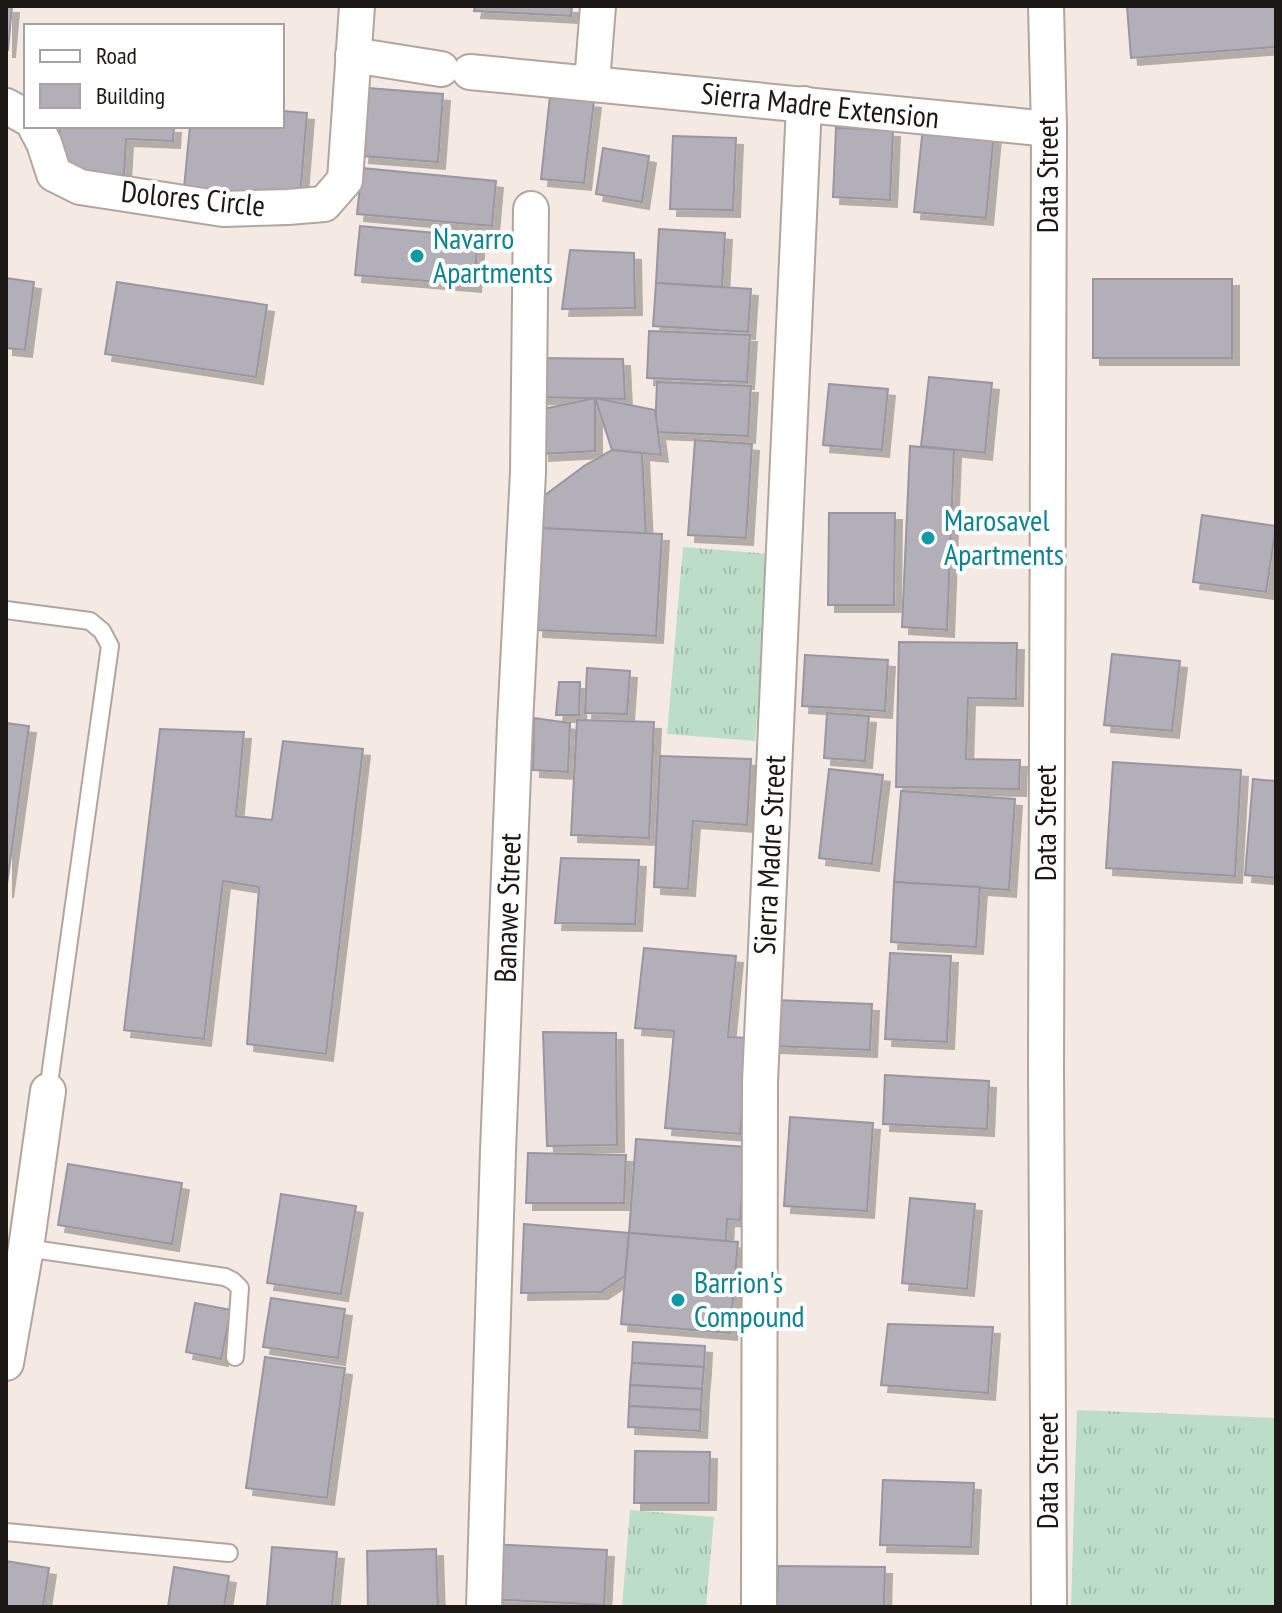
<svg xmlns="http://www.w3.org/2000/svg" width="1282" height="1613" viewBox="0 0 1282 1613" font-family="'PT Sans Narrow',sans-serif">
  <defs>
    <pattern id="grass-tufts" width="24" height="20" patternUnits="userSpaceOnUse" patternTransform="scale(2)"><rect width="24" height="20" fill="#bcdec8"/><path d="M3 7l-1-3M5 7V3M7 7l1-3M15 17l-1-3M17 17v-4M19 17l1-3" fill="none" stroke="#a1beab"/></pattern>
    <filter id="shadow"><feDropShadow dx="7" dy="7" stdDeviation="0" flood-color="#0004"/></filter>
  </defs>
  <rect width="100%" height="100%" fill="#f5eae3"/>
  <!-- grass -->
  <g fill="url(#grass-tufts)">
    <path d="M 683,547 L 771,554 L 755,741 L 667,734 Z"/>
    <path d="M 1077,1410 L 1276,1418 L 1276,1607 L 1071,1607 Z"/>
    <path d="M 630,1510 L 714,1517 L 706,1607 L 622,1607 Z"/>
  </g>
  <!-- building -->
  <g fill="#b2afb9" stroke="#9996a0" stroke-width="2" filter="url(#shadow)">
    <path d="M 6,6 L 12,6 L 8,50 L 6,50 Z"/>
    <path d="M 475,6 L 572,6 L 571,16 L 474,11 Z"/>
    <path d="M 1127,6 L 1276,6 L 1276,47 L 1131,58 Z"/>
    <path d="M 368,88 L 443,94 L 438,162 L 362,156 Z"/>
    <path d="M 550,96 L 594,101 L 584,183 L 541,179 Z"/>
    <path d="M 282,111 L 307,113 L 300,199 L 184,188 L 190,126 L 282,126 Z"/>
    <path d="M 60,126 L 174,126 L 173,141 L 126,139 L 124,175 L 57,172 Z"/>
    <path d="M 923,127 L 994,133 L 986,218 L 914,212 Z"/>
    <path d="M 836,128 L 893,130 L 890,200 L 833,197 Z"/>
    <path d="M 673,136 L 736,138 L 733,210 L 670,209 Z"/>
    <path d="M 603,148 L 649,156 L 642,202 L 596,194 Z"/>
    <path d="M 362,168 L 496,181 L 492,226 L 357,214 Z"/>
    <path d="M 360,226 L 478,237 L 474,285 L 355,275 Z"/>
    <path d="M 659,229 L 725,233 L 722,287 L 656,283 Z"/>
    <path d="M 570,250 L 634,253 L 635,308 L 562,309 Z"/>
    <path d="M 6,278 L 34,282 L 25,350 L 6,348 Z"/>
    <rect x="1093" y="279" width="139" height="79"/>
    <path d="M 117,282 L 267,305 L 256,377 L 105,354 Z"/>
    <path d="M 656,283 L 751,289 L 748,332 L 653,326 Z"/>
    <path d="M 649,331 L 750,335 L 747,382 L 647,378 Z"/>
    <path d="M 538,358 L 623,359 L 625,399 L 534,397 Z"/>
    <path d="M 929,377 L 992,383 L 985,453 L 921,446 Z"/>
    <path d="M 657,382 L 751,386 L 748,436 L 655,432 Z"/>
    <path d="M 829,384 L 888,389 L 882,450 L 823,445 Z"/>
    <path d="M 595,398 L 655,410 L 661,455 L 612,450 Z"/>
    <path d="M 595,398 L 595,451 L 542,454 L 543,409 Z"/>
    <path d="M 695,440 L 752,444 L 746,538 L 688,535 Z"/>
    <path d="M 910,446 L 954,450 L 947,630 L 902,627 Z"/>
    <path d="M 612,450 L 642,453 L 646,536 L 535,528 L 533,504 L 584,466 Z"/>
    <path d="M 829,513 L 895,513 L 894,605 L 828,605 Z"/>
    <path d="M 1202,515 L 1276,526 L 1266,592 L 1193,582 Z"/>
    <path d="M 541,528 L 662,534 L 656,636 L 536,630 Z"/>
    <path d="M 899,642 L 1017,643 L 1016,699 L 968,698 L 966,759 L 1020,760 L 1019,789 L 896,787 Z"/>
    <path d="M 1112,654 L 1180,661 L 1172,731 L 1104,725 Z"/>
    <path d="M 805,655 L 888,660 L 885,711 L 802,706 Z"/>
    <path d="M 587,668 L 630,671 L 627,714 L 585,713 Z"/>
    <path d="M 559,682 L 580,682 L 579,715 L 556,715 Z"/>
    <path d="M 827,713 L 869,716 L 865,761 L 824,758 Z"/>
    <path d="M 534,718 L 570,723 L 568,772 L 533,770 Z"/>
    <path d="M 577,720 L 654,722 L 649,838 L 571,835 Z"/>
    <path d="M 6,723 L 29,726 L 6,891 Z"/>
    <path d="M 160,729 L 244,732 L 236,816 L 272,820 L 283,741 L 363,749 L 326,1054 L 247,1044 L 259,887 L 223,881 L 204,1039 L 124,1030 Z"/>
    <path d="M 660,756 L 751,759 L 747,825 L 693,821 L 688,889 L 654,887 Z"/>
    <path d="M 1113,762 L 1241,770 L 1235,876 L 1106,868 Z"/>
    <path d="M 829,769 L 883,775 L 872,864 L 819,858 Z"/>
    <path d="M 1253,779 L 1276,781 L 1276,878 L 1245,875 Z"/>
    <path d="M 901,791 L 1015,799 L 1009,890 L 894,882 Z"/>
    <path d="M 561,858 L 639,860 L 635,924 L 555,923 Z"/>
    <path d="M 894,882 L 980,887 L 976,947 L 891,942 Z"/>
    <path d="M 644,948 L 736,956 L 728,1037 L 749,1038 L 740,1134 L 665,1128 L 674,1031 L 635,1028 Z"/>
    <path d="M 890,953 L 951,956 L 947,1042 L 885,1039 Z"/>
    <path d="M 776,1000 L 872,1004 L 870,1050 L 774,1046 Z"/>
    <path d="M 543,1032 L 616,1033 L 617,1145 L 547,1146 Z"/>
    <path d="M 885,1075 L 989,1081 L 987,1129 L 883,1124 Z"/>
    <path d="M 790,1117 L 873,1123 L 867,1211 L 784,1206 Z"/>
    <path d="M 636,1139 L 746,1147 L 740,1220 L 727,1219 L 726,1241 L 629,1233 Z"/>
    <path d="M 528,1153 L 626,1155 L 624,1203 L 526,1203 Z"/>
    <path d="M 68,1164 L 182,1183 L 172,1244 L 58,1225 Z"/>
    <path d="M 281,1194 L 356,1206 L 341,1294 L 267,1283 Z"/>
    <path d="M 910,1198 L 975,1204 L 967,1289 L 902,1283 Z"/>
    <path d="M 524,1224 L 629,1233 L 625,1276 L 601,1292 L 521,1293 Z"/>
    <path d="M 629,1233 L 738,1242 L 730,1333 L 621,1324 Z"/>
    <path d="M 271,1298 L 345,1309 L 338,1358 L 263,1347 Z"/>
    <path d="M 195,1303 L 231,1310 L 221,1359 L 186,1352 Z"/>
    <path d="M 888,1324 L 993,1327 L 988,1393 L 881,1385 Z"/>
    <path d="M 633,1342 L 705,1346 L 704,1367 L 632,1363 Z"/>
    <path d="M 265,1357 L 345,1368 L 327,1498 L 246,1488 Z"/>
    <path d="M 632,1363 L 704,1367 L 702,1389 L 630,1385 Z"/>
    <path d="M 630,1385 L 702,1389 L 701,1410 L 629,1406 Z"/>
    <path d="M 629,1406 L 701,1410 L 700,1431 L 628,1427 Z"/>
    <path d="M 635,1451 L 710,1452 L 709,1503 L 634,1503 Z"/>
    <path d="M 883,1480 L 974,1483 L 971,1547 L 880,1545 Z"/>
    <path d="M 491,1544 L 607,1550 L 604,1605 L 488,1599 Z"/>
    <path d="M 272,1547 L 337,1552 L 332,1607 L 267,1607 Z"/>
    <path d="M 436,1549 L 438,1607 L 368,1607 L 367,1551 Z"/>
    <path d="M 6,1561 L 49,1568 L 43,1607 L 6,1607 Z"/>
    <path d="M 778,1566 L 885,1567 L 884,1607 L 777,1607 Z"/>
    <path d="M 174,1567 L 229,1576 L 224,1607 L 168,1607 Z"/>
  </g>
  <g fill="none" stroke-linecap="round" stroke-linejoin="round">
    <!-- lane casing -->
    <g stroke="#b0a69f" stroke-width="20">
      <g id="lane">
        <path d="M 6,610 L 90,621 L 102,631 L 110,646 L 48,1091"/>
        <path d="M 26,1248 L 225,1277 L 233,1281 L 240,1288 L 235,1357"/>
        <path d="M 6,1532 L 229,1553"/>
      </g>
    </g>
    <!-- street casing -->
    <g stroke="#b0a69f" stroke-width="38">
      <g id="street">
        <path d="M 1046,6 L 1049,129 L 1046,1068 L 1049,1607"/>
        <path d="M 353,55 L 441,69"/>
        <path d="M 470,72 L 1049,129"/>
        <path d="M 592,83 L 598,6"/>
        <path d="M 6,106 L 26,117"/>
        <path d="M 35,126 L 44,143 L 54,174 L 80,187 L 223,209 L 288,207 L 324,204 L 345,180 L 357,6"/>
        <path d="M 6,1363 L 26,1248 L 48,1091"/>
        <path d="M 484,1607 L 498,1151 L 515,724 L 528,472 L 531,209"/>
        <path d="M 759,1607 L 760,1082 L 804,104"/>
      </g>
    </g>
    <!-- lane -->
    <use href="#lane" stroke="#fff" stroke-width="16"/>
    <!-- street -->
    <use href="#street" stroke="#fff" stroke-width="34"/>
  </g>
  <!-- markers -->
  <g fill="#0f9aa8" stroke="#fff" stroke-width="3">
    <circle cx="417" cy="256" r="8"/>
    <circle cx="928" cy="538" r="8"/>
    <circle cx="678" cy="1300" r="8"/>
  </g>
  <g text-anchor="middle" stroke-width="8" stroke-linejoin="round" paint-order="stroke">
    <!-- street labels -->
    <g font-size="30" fill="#1c1816" stroke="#fff">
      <text transform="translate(820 106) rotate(6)" y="10">Sierra Madre Extension</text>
      <text transform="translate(1048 175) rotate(-90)" y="10">Data Street</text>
      <text transform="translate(193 199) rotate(6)" y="10">Dolores Circle</text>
      <text transform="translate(1046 823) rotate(-90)" y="10">Data Street</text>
      <text transform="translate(770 855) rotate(-87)" y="10">Sierra Madre Street</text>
      <text transform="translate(508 908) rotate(-88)" y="10">Banawe Street</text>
      <text transform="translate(1048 1471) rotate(-90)" y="10">Data Street</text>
    </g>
    <!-- culture labels -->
    <g font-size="30" fill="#0d838f" stroke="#fff" text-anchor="start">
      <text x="433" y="249">Navarro<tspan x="433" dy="34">Apartments</tspan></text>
      <text x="944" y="531">Marosavel<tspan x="944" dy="34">Apartments</tspan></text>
      <text x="694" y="1293">Barrion's<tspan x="694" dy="34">Compound</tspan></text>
    </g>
  </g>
  <!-- border -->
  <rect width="1282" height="1613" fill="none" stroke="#1c1816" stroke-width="16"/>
  <!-- legend -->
  <rect x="24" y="24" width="260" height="104" fill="#ffffff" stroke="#a4a3a2" stroke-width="2"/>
  <rect x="40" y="50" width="40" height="12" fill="#ffffff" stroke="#a4a3a2" stroke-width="2"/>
  <text x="96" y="64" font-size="24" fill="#1c1816">Road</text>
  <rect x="40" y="84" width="40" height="24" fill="#b2afb9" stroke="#a4a3a2" stroke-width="2"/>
  <text x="96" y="104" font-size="24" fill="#1c1816">Building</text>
</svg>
